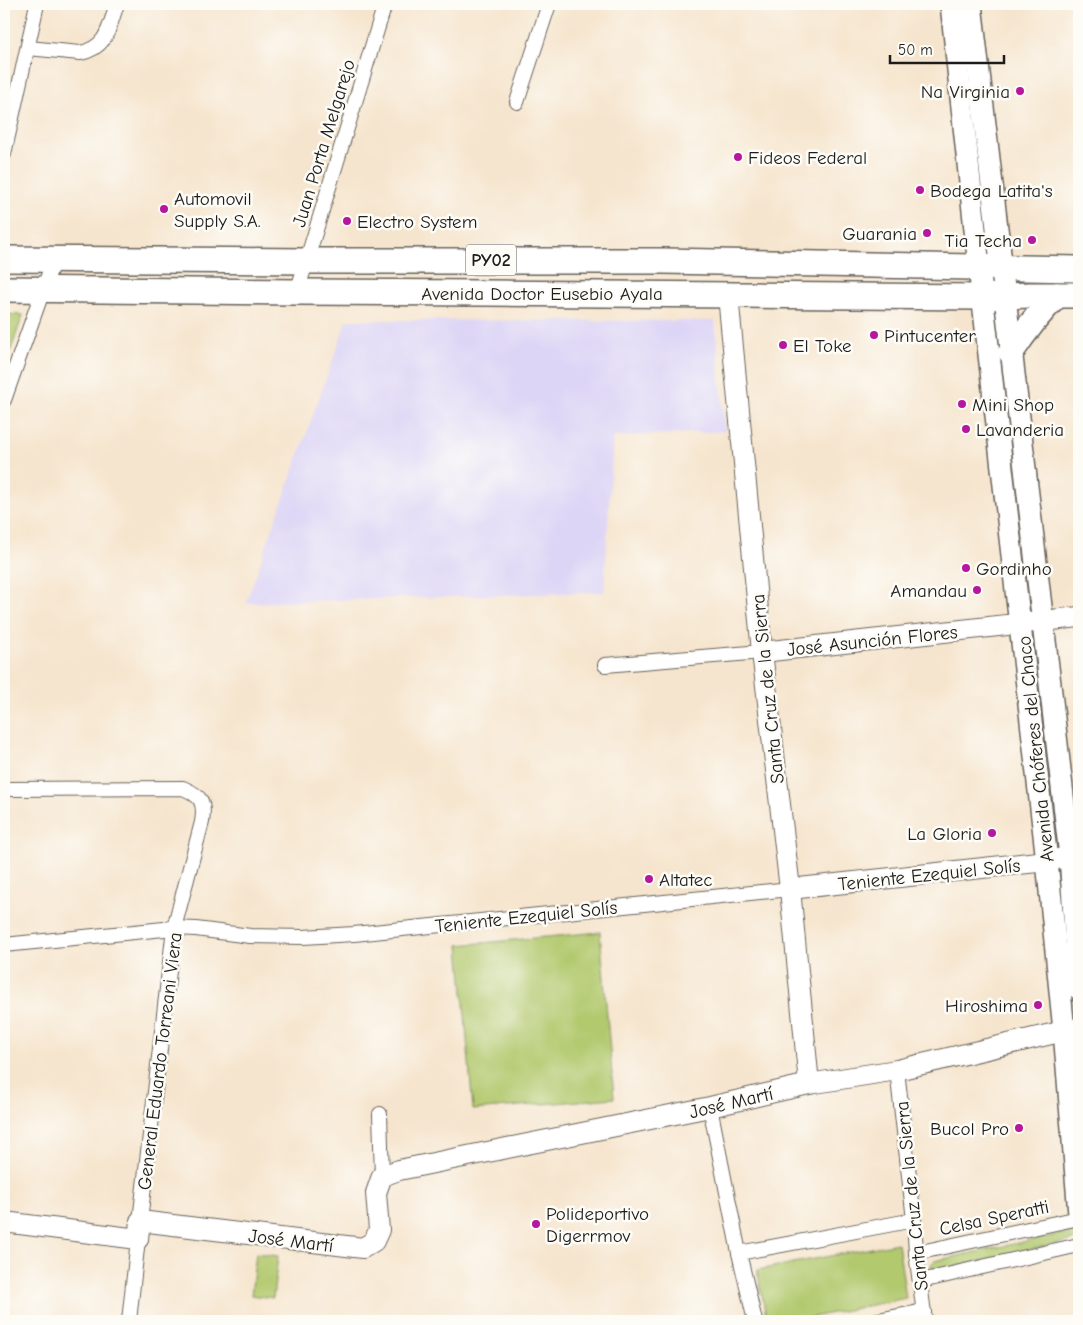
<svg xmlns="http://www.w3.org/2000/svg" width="1083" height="1325" viewBox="0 0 1083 1325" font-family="'Comic Neue',sans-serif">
  <rect width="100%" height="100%" fill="#fdfcf7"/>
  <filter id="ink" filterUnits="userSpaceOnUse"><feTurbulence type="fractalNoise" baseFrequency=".02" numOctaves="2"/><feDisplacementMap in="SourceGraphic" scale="10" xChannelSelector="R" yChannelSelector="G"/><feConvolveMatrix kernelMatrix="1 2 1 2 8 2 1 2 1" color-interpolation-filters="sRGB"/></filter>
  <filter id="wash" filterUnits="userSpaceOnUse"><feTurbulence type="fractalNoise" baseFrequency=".0096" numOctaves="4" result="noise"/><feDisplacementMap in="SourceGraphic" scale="20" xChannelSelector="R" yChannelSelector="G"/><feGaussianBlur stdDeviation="1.12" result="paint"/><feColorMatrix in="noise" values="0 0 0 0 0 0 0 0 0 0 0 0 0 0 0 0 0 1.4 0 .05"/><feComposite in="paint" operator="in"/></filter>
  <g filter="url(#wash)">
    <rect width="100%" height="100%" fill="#f6e5ce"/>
    <!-- built -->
    <path fill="#ddd5f6" d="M 347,320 L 715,321 L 725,431 L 613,437 L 604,592 L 246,603 Z"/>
    <!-- green -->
    <g fill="#b2c96e" stroke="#677245">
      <path d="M 4,314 L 23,315 L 4,370 Z"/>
      <path d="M 1002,358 L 1031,606 L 1029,607 L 1028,606 Z"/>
      <path d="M 1033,643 L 1035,645 L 1056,838 L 1054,839 L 1032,645 Z"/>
      <path d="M 600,932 L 614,1098 L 473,1110 L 459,945 Z"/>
      <path d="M 1074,1231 L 1077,1234 L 1077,1239 L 936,1271 L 932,1268 L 931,1265 L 934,1261 Z"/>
      <path d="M 898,1243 L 906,1298 L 793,1321 L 767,1321 L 757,1270 Z"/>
      <path d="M 256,1253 L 278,1256 L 273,1298 L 251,1295 Z"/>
    </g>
  </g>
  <g filter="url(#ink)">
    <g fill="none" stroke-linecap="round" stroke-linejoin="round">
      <!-- street casing -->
      <g stroke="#68625a" stroke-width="16">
        <g id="street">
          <path d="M 28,48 L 80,53 C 108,48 109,26 117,4"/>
          <path d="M 517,102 L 549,4"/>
          <path d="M 4,154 L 37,4"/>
          <path d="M 297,292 L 385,4"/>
          <path d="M 4,400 L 54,259"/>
          <path d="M 605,665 L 762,652"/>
          <path d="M 4,789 L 183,788 C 202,796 205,803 202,822 L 174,928 L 140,1221"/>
          <path d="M 4,945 L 174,928 L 196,929 L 250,936 L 303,937 L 354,934 L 790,889"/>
          <path d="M 897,1070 L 914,1220 L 916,1253 L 925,1321"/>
          <path d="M 710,1107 L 739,1253 L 755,1321"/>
          <path d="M 380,1114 L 382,1176"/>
          <path d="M 739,1253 L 914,1220"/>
          <path d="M 916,1253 L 1079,1218"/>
          <path d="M 921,1281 L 1079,1245"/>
          <path d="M 129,1321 L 138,1239"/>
          <path d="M 873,1321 L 924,1311"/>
        </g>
      </g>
      <!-- secondary casing -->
      <g stroke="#68625a" stroke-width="22">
        <g id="secondary">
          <path d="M 728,295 L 762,652 L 790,889 L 809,1084"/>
          <path d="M 762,652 L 1079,617"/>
          <path d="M 790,889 L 1047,861 L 1079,855"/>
          <path d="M 4,1222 L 138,1239 L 140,1221 L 363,1248 L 374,1241 L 379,1230 L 376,1193 L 382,1176 L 399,1170 L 710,1107 L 809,1084 L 897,1070 L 1064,1031 L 1079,1028"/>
        </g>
      </g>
      <!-- primary casing -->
      <g stroke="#68625a" stroke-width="24">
        <g id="primary">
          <path d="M 951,4 L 979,267 L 1047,861 L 1064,1031 L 1079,1214"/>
          <path d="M 971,4 L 1070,856 L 1079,989"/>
        </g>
      </g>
      <!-- highway casing -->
      <g stroke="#68625a" stroke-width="28">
        <g id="highway">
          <path d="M 4,259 L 307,261 L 663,261 L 1079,269"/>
          <path d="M 4,289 L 297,292 L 485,293 L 982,297 L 1030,295 L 1079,295"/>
          <path d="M 1011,352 C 1025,331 1039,313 1057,295"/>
        </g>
      </g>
      <!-- street -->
      <use href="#street" stroke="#fff" stroke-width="14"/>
      <!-- secondary -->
      <use href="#secondary" stroke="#fff" stroke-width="20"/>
      <!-- primary -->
      <use href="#primary" stroke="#fff" stroke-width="21"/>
      <!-- highway -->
      <use href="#highway" stroke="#fff" stroke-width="25"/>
    </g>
  </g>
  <!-- markers -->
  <g fill="#b5179e" stroke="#fdfcf7" stroke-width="2">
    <circle cx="1020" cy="91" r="5"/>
    <circle cx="738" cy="157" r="5"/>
    <circle cx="920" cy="190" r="5"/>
    <circle cx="164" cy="209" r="5"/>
    <circle cx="347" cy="221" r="5"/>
    <circle cx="927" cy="233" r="5"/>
    <circle cx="1032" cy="240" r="5"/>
    <circle cx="874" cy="335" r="5"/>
    <circle cx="783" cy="345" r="5"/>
    <circle cx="962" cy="404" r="5"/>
    <circle cx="966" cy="429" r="5"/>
    <circle cx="966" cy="568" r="5"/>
    <circle cx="977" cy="590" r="5"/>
    <circle cx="992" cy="833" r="5"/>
    <circle cx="649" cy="879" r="5"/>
    <circle cx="1038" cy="1005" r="5"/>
    <circle cx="1019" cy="1128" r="5"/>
    <circle cx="536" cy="1224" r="5"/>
  </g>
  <g text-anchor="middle" stroke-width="5" stroke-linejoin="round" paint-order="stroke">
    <!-- shield labels -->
    <rect fill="#fdfcf7" stroke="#605f5e" stroke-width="1" x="466" y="244.5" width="50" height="31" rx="4"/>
    <g font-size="18" font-weight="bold" fill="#1c1c1c">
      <text x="491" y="266">PY02</text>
    </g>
    <!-- poi labels -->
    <g font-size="19" fill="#1c1c1c" stroke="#fdfcf7" text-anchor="start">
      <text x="1010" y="98" text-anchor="end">Na Virginia</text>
      <text x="748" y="164">Fideos Federal</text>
      <text x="930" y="197">Bodega Latita's</text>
      <text x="174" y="205">Automovil<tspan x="174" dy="22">Supply S.A.</tspan></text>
      <text x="357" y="228">Electro System</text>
      <text x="917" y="240" text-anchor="end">Guarania</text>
      <text x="1022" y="247" text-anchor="end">Tia Techa</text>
      <text x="884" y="342">Pintucenter</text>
      <text x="793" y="352">El Toke</text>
      <text x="972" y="411">Mini Shop</text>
      <text x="976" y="436">Lavanderia</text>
      <text x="976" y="575">Gordinho</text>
      <text x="967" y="597" text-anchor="end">Amandau</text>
      <text x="982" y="840" text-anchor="end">La Gloria</text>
      <text x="659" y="886">Altatec</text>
      <text x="1028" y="1012" text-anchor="end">Hiroshima</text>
      <text x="1009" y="1135" text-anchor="end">Bucol Pro</text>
      <text x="546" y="1220">Polideportivo<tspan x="546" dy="22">Digerrmov</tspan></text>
    </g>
    <!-- street labels -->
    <g font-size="19" fill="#1c1c1c" stroke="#fdfcf7">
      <text transform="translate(323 143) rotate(-73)" y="7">Juan Porta Melgarejo</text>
      <text x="542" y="300">Avenida Doctor Eusebio Ayala</text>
      <text transform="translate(872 640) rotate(-6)" y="7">José Asunción Flores</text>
      <text transform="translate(767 689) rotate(-96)" y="7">Santa Cruz de la Sierra</text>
      <text transform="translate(1035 749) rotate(-96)" y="7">Avenida Chóferes del Chaco</text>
      <text transform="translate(929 874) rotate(-6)" y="7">Teniente Ezequiel Solís</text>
      <text transform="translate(526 916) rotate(-6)" y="7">Teniente Ezequiel Solís</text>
      <text transform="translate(159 1061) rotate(-83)" y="7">General Eduardo Torreani Viera</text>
      <text transform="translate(731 1102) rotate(-13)" y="7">José Martí</text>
      <text transform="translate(911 1196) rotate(-96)" y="7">Santa Cruz de la Sierra</text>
      <text transform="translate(994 1217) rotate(-12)" y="7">Celsa Speratti</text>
      <text transform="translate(291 1240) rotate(7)" y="7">José Martí</text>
    </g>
  </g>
  <!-- margin -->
  <rect width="1083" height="1325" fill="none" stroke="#fdfcf7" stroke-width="20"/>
  <!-- scale -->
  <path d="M890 55v8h114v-8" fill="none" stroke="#1c1c1c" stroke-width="2.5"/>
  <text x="898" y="55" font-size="15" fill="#1c1c1c" stroke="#fdfcf7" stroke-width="4" paint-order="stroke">50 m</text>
</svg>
